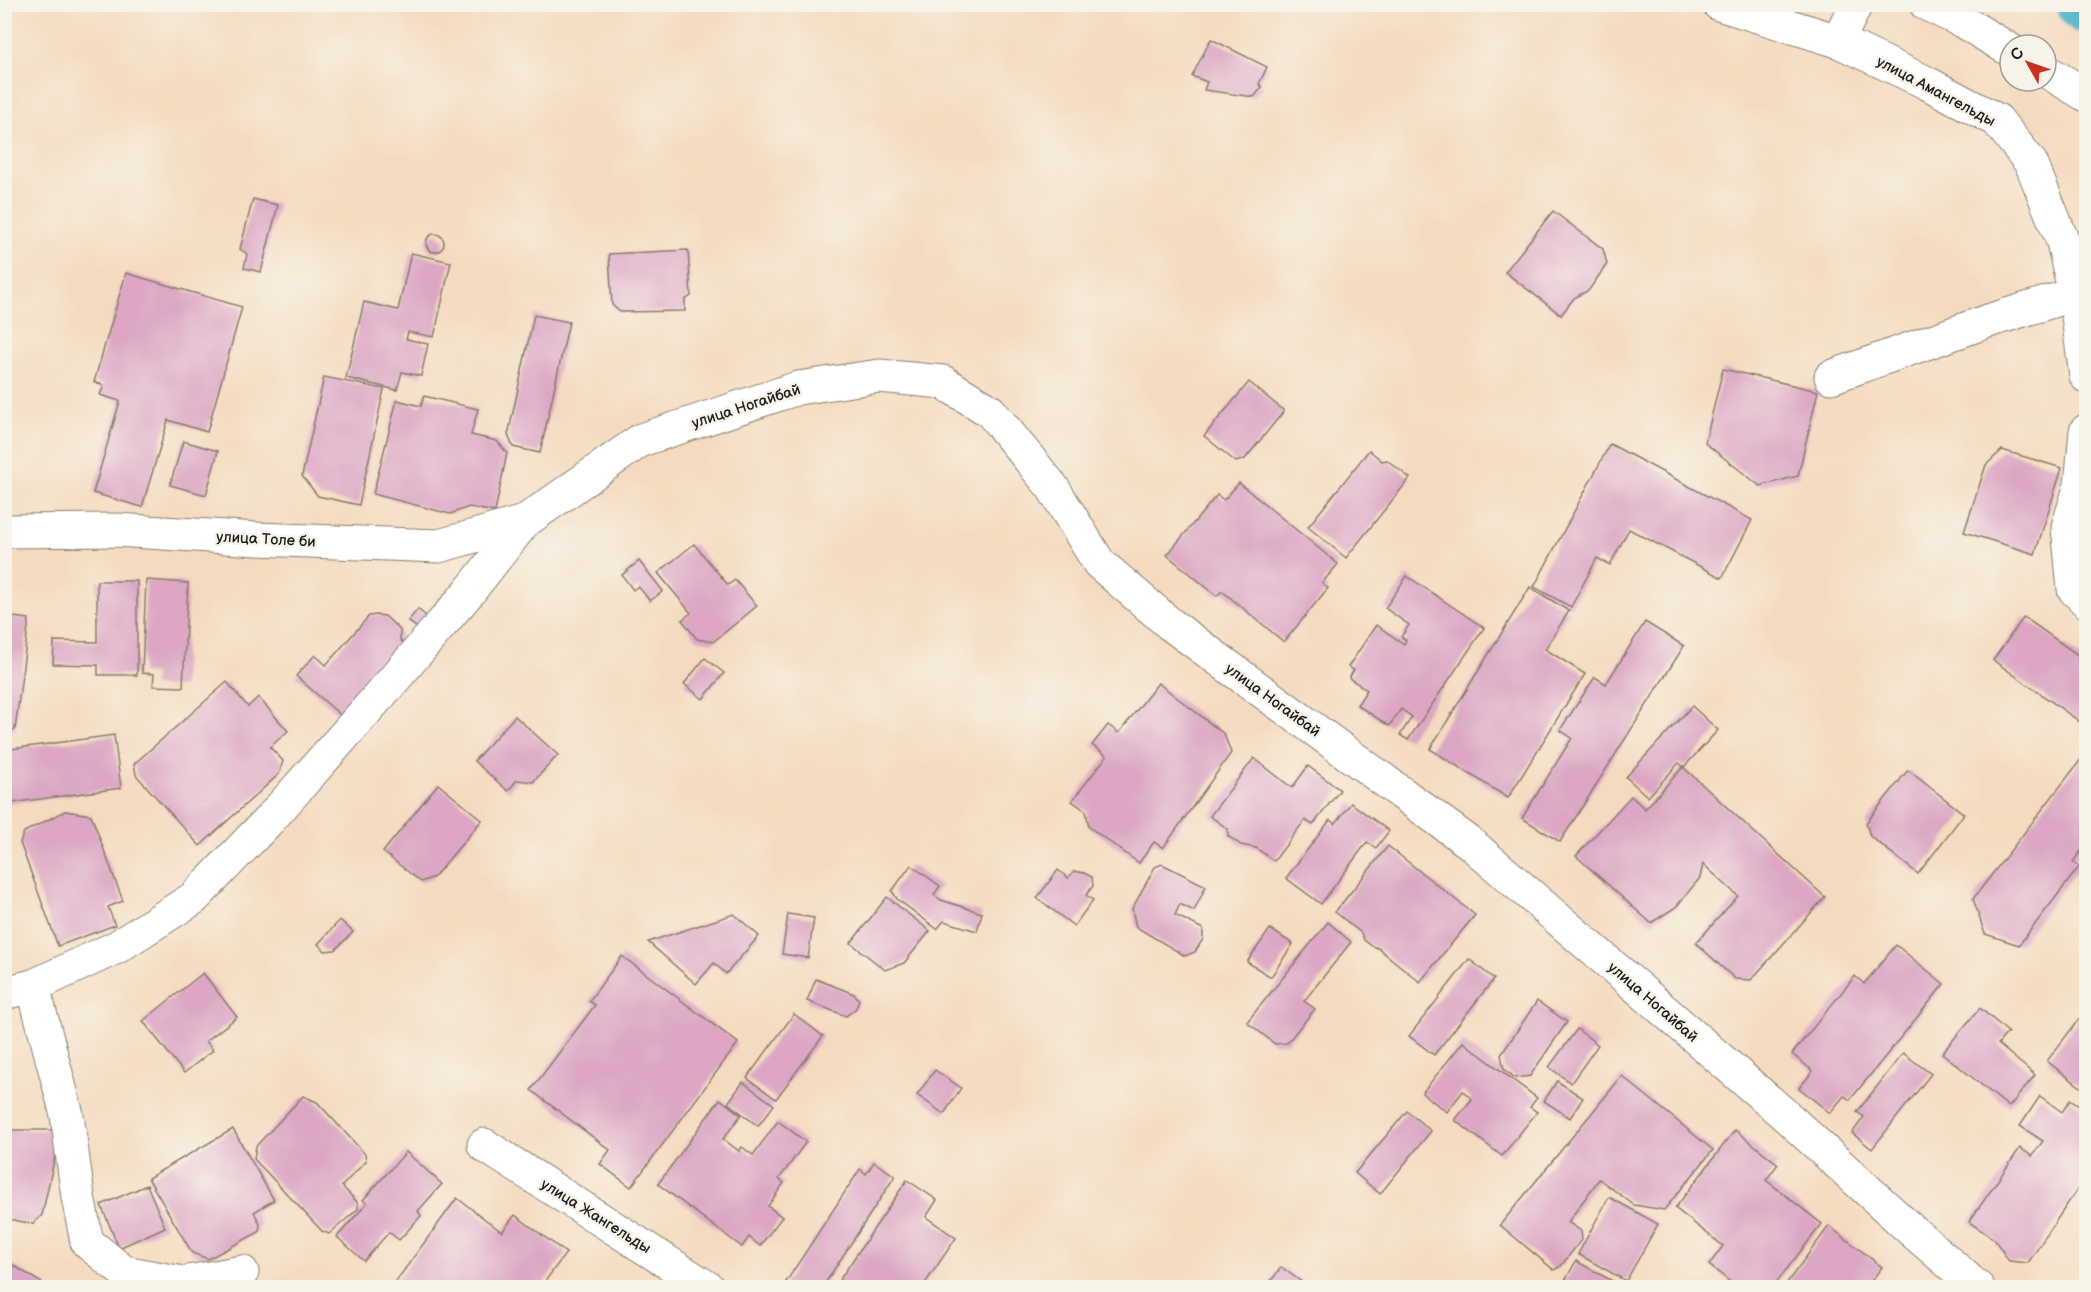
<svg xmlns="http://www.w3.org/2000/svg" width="2091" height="1292" viewBox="0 0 2091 1292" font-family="'Balsamiq Sans',sans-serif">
  <rect width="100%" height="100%" fill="#f7f3e8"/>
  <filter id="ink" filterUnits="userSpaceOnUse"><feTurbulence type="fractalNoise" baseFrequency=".0167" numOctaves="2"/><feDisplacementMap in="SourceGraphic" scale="12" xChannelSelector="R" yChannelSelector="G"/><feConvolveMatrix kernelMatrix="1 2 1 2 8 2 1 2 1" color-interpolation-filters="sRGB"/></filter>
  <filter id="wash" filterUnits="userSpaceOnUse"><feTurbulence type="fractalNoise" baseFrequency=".008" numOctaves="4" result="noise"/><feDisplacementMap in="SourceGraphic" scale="24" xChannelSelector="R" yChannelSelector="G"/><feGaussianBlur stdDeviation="1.35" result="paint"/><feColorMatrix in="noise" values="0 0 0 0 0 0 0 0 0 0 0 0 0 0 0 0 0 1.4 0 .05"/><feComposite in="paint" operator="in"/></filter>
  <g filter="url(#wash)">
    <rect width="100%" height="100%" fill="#f4dbbf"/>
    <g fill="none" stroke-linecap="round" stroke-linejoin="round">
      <!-- canal -->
      <path stroke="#49afc9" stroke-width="51" d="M 2081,4 L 2086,9"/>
    </g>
    <g id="blocks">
      <!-- building -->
      <g fill="#dca6c4">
        <path d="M 1211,39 L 1267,67 L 1259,84 L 1262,87 L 1254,97 L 1204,90 L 1207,82 L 1192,76 Z"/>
        <path d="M 253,199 L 278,205 L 261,272 L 244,268 L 247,254 L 240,249 Z"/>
        <path d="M 1553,211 L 1603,249 L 1607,264 L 1589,290 L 1574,298 L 1561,315 L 1505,272 Z"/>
        <circle cx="435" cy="243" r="9"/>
        <path d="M 688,250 L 691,296 L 685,300 L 685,311 L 620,312 L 612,305 L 609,254 Z"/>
        <path d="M 411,253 L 451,262 L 434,337 L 408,332 L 406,339 L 428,344 L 421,376 L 402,372 L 397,390 L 346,378 L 364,302 L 398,310 Z"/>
        <path d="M 126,273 L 242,307 L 207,432 L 168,420 L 142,507 L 93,493 L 120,401 L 100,395 L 104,385 L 94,382 Z"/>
        <path d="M 534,315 L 569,322 L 540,453 L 513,447 L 508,435 Z"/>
        <path d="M 1723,369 L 1818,391 L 1798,476 L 1760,486 L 1705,443 Z"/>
        <path d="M 324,377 L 384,389 L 359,505 L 318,496 L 302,476 Z"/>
        <path d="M 1249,382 L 1284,411 L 1245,459 L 1236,462 L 1204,436 Z"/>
        <path d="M 424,396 L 478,409 L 471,435 L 497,441 L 507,453 L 495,512 L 469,507 L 450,514 L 373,494 L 397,400 L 421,406 Z"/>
        <path d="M 183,441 L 218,451 L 206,495 L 170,485 Z"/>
        <path d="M 1610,444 L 1752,520 L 1722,578 L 1629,529 L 1610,565 L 1597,558 L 1571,607 L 1534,587 Z"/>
        <path d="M 1369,450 L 1382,461 L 1387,460 L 1410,478 L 1346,558 L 1308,527 Z"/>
        <path d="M 2002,450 L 2062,468 L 2035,554 L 1964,532 L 1986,465 Z"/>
        <path d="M 1239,483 L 1338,564 L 1322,583 L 1328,588 L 1284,642 L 1222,591 L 1217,596 L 1167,555 L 1217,495 L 1224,500 Z"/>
        <path d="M 694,544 L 728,585 L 735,580 L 757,606 L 713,642 L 697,639 L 682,620 L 691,613 L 658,573 Z"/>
        <path d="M 639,561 L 663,591 L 650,601 L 638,586 L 633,590 L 622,575 Z"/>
        <path d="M 1407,576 L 1484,628 L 1408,740 L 1400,735 L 1412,717 L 1401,709 L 1389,726 L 1357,705 L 1367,690 L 1349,678 L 1354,670 L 1348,667 L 1376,625 L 1404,644 L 1406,640 L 1401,637 L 1409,625 L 1385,608 Z"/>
        <path d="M 146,580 L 188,583 L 183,687 L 153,686 L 154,674 L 142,673 Z"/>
        <path d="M 97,581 L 137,581 L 137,675 L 98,675 L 98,665 L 53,664 L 54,641 L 97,642 Z"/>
        <path d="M 1530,587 L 1569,611 L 1545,649 L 1585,674 L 1508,798 L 1430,749 Z"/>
        <path d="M 418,609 L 429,619 L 420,630 L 408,621 Z"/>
        <path d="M 377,615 L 385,616 L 400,630 L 400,640 L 409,648 L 346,720 L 296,676 L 315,655 L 326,665 L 369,616 Z"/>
        <path d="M 4,616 L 29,619 L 15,730 L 4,729 Z"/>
        <path d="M 2024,617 L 2086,661 L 2086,726 L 1993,660 Z"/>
        <path d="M 1645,622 L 1684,646 L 1560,842 L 1522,818 L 1572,738 L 1560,730 L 1595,677 L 1606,684 Z"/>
        <path d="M 705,658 L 724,673 L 703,699 L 684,684 Z"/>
        <path d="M 227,682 L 248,707 L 258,697 L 288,731 L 270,747 L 283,761 L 279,774 L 200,846 L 136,775 L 134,764 Z"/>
        <path d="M 1158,683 L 1224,734 L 1231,753 L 1163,848 L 1154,842 L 1139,863 L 1089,827 L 1086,811 L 1072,801 L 1107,756 L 1092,745 L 1108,725 L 1119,733 Z"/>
        <path d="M 1692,706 L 1718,730 L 1684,767 L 1679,763 L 1648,797 L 1626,777 Z"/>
        <path d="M 515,716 L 558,755 L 533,782 L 517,780 L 508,791 L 474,761 Z"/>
        <path d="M 114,735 L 121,788 L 4,804 L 4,750 Z"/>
        <path d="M 2086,753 L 2086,844 L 2073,862 L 2079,867 L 2019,945 L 1985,934 L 1973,899 Z"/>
        <path d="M 1254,758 L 1292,788 L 1308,766 L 1340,790 L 1313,825 L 1305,820 L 1274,861 L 1256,848 L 1241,845 L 1228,836 L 1228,829 L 1210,816 Z"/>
        <path d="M 1683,767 L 1825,897 L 1751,980 L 1735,979 L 1696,943 L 1738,896 L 1703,864 L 1700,878 L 1676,907 L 1651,923 L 1576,856 L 1631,796 L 1645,809 Z"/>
        <path d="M 1908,770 L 1964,814 L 1918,874 L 1870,836 L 1866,823 Z"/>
        <path d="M 438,784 L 482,820 L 434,877 L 421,882 L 383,852 Z"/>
        <path d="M 1351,803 L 1389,831 L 1376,848 L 1367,842 L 1321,904 L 1286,878 L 1330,820 L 1335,824 Z"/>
        <path d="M 65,811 L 91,815 L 123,901 L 108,907 L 115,925 L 58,946 L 20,843 L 24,832 Z"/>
        <path d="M 1388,846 L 1475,915 L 1420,982 L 1378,948 L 1372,946 L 1364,940 L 1361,933 L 1335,912 Z"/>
        <path d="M 1162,864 L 1206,886 L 1194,911 L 1180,904 L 1175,915 L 1203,929 L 1203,939 L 1195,952 L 1185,956 L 1136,927 L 1132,909 L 1155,867 Z"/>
        <path d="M 911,865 L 940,886 L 934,895 L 941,900 L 982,913 L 977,931 L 944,921 L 937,929 L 897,899 L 892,891 Z"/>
        <path d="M 1058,870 L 1068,878 L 1074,871 L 1084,873 L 1092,877 L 1093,886 L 1086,895 L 1093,900 L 1074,926 L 1037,898 Z"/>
        <path d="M 887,897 L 930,931 L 904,963 L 885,970 L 851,943 Z"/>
        <path d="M 734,914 L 759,936 L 726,974 L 714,963 L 696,984 L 648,942 Z"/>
        <path d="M 788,914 L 814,918 L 808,958 L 782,954 Z"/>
        <path d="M 340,920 L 353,932 L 335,950 L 325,951 L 318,944 Z"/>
        <path d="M 1328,922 L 1351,942 L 1304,1001 L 1315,1009 L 1287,1043 L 1275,1044 L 1247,1022 Z"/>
        <path d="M 1270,929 L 1293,944 L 1271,977 L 1247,962 Z"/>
        <path d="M 1896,945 L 1944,984 L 1850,1100 L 1844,1096 L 1830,1113 L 1799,1088 L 1813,1071 L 1792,1054 L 1855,976 L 1864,984 Z"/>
        <path d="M 622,956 L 738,1043 L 631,1187 L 600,1164 L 610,1150 L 531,1090 L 595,1005 L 589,1001 Z"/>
        <path d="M 1469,959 L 1494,979 L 1434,1055 L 1409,1036 Z"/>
        <path d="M 203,973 L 237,1017 L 206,1041 L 213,1050 L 184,1073 L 143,1021 Z"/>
        <path d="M 816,979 L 854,994 L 859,1000 L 856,1008 L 846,1016 L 807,1001 Z"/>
        <path d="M 1537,1001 L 1567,1022 L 1530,1076 L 1515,1078 L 1504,1069 L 1501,1055 Z"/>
        <path d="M 1980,1008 L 2008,1032 L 1998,1044 L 2035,1075 L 2009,1107 L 1942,1053 Z"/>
        <path d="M 794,1014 L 823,1036 L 776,1099 L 747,1078 Z"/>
        <path d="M 2079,1019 L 2086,1025 L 2086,1091 L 2047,1061 Z"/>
        <path d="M 1577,1029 L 1598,1045 L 1571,1083 L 1549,1067 Z"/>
        <path d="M 1463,1042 L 1537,1098 L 1530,1107 L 1537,1112 L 1502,1156 L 1455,1120 L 1472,1099 L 1463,1091 L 1447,1112 L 1422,1093 Z"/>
        <path d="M 1903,1053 L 1931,1074 L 1872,1149 L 1852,1133 L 1864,1117 L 1857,1112 Z"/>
        <path d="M 935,1070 L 961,1088 L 944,1114 L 917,1095 Z"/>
        <path d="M 1622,1076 L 1713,1150 L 1664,1210 L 1634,1205 L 1599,1179 L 1568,1222 L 1581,1231 L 1582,1239 L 1561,1266 L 1554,1270 L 1500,1225 Z"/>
        <path d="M 1557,1081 L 1583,1098 L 1570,1118 L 1544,1101 Z"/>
        <path d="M 743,1082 L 774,1105 L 758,1126 L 728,1103 Z"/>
        <path d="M 303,1096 L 317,1102 L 365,1154 L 366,1161 L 342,1186 L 358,1203 L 358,1209 L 329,1234 L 322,1231 L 254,1159 L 256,1146 Z"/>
        <path d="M 2040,1096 L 2062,1112 L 2070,1100 L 2086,1111 L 2086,1176 L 2028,1263 L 2009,1261 L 1994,1239 L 1969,1222 L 2020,1148 L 2032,1156 L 2043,1141 L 2020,1126 Z"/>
        <path d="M 720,1099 L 741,1115 L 723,1139 L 739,1151 L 742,1147 L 753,1155 L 778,1121 L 806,1142 L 779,1179 L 784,1183 L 768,1206 L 782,1217 L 760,1246 L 749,1237 L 742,1247 L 658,1184 Z"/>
        <path d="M 1407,1111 L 1431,1131 L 1380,1194 L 1355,1173 Z"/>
        <path d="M 233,1129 L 274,1200 L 254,1212 L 260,1224 L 259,1232 L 208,1259 L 192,1253 L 148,1178 Z"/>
        <path d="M 4,1130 L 51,1130 L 59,1138 L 42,1215 L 33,1224 L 9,1219 L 4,1226 Z"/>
        <path d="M 1735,1130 L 1778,1164 L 1766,1180 L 1822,1224 L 1772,1288 L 1738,1288 L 1709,1265 L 1723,1246 L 1675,1208 Z"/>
        <path d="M 406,1152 L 442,1184 L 418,1211 L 421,1216 L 399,1240 L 389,1232 L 364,1261 L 337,1237 L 367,1203 L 363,1200 Z"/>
        <path d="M 874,1162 L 895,1176 L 822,1288 L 788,1288 L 784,1285 L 860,1169 L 866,1174 Z"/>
        <path d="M 907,1180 L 937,1200 L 926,1217 L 956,1238 L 922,1288 L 834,1288 Z"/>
        <path d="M 147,1185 L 165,1227 L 119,1248 L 101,1205 Z"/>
        <path d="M 1609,1197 L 1658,1224 L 1626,1281 L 1578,1254 Z"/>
        <path d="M 457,1198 L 502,1232 L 515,1215 L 566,1253 L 540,1288 L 391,1288 Z"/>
        <path d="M 1829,1226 L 1882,1267 L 1866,1288 L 1783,1288 Z"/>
        <path d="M 1576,1261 L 1625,1288 L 1561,1288 Z"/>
        <path d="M 8,1262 L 50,1288 L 4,1288 L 4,1268 Z"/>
        <path d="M 1281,1267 L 1310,1288 L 1266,1288 Z"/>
      </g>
    </g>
  </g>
  <g filter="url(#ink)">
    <use href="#blocks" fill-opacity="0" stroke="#887c6e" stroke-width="1.5"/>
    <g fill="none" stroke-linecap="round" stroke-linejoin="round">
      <!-- street casing -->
      <g stroke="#887c6e" stroke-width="35">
        <g id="street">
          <path d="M 1719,4 L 1838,41 L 1925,82 L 1997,120 L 2031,163 L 2063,242 L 2075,294 L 2086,376"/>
          <path d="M 1926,4 L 1962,21 L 2010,50"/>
          <path d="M 1838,41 L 1856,4"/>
          <path d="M 2046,71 L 2086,95"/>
          <path d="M 1831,377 L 1988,321 L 2075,294"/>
          <path d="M 2086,431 L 2081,485 L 2068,527 L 2074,589 L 2086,601"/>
          <path d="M 4,531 L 116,530 L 257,539 L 439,546 L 524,522"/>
          <path d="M 33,986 L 67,1115 L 78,1197 L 87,1242 L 124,1272 L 183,1283 L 242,1272"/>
          <path d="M 4,993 L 33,986 L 117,947 L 194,898 L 272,817 L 396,677 L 469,592 L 524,522 L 641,440 L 798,388 L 879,376 L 943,382 L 990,411 L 1053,488 L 1099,563 L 1170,624 L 1470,843 L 1785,1115 L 1910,1229 L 1978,1288"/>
          <path d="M 484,1145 L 708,1288"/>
        </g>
      </g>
      <!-- street -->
      <use href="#street" stroke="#fff" stroke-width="33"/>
    </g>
  </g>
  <g text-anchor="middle" stroke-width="5" stroke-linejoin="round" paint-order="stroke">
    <!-- street labels -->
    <g font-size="15" fill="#1c1c1c" stroke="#f7f3e8">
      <text transform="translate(1936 91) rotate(28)" y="5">улица Амангельды</text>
      <text transform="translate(746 406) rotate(-18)" y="5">улица Ногайбай</text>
      <text transform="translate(266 539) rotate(3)" y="5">улица Толе би</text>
      <text transform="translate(1273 700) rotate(36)" y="5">улица Ногайбай</text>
      <text transform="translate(1653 1002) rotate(41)" y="5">улица Ногайбай</text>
      <text transform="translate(596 1216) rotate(32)" y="5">улица Жангельды</text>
    </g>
  </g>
  <!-- margin -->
  <rect width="2091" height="1292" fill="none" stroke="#f7f3e8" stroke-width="24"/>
  <!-- north arrow -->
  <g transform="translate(2028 63) rotate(310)"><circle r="28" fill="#f7f3e8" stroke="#9f9d96" stroke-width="1.5"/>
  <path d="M0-4.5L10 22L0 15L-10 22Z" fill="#c8321e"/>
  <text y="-9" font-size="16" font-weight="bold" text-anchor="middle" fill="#1c1c1c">С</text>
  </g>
</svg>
